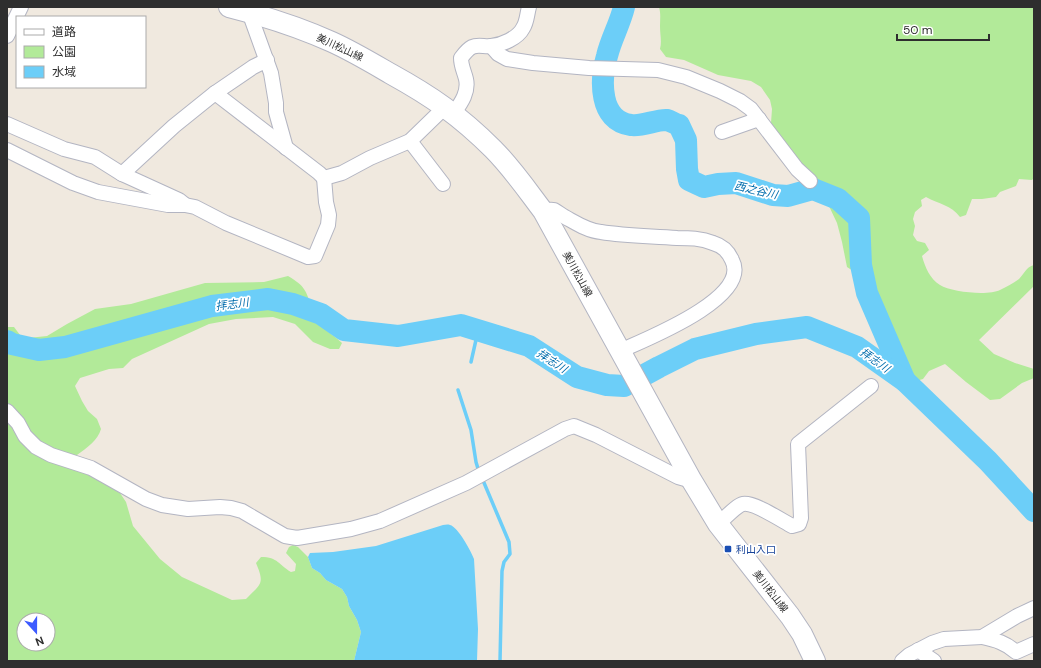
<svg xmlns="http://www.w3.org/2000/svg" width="1041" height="668" viewBox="0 0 1041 668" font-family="'DM Sans','Noto Sans JP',sans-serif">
  <rect width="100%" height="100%" fill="#f0e9df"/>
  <!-- green -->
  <g fill="#b2ea99" fill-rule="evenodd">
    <path d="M 659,7 L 1034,7 L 1034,178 L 1032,180 L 1019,179 L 1016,186 L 1000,192 L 996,197 L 982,199 L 972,199 L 966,215 L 960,217 C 951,205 939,204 926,197 L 921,200 L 922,206 L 915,212 L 913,219 L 915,226 L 913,235 L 917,241 L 925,243 L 929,250 L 922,256 C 925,267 930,279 940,285 C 951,292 988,296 1000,290 C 1006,287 1014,283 1019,279 C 1024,274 1026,267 1034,265 L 1034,286 L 979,340 L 994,354 L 1015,363 L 1034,369 L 1034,378 L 1022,383 L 1000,399 L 990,400 L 966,382 L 945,364 L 929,371 L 923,379 L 916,381 L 910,377 L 870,291 C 864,271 862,277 847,267 L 842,242 L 837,223 L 828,204 L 818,184 L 789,151 L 771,123 L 772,109 L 770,100 L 761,87 L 751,81 L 718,75 L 684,60 L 666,57 L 660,49 C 662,41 660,35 660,26 C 660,19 661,14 659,7 Z"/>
    <path d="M 288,276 C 305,286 306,290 312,309 C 314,313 314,317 317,321 C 324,330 334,335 342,343 L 339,349 L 330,349 L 313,342 L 295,324 L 273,317 L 236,319 L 209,324 L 132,359 L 123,368 L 109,369 L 80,378 L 75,386 L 82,401 L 88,411 L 97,419 L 101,429 C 98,440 87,448 77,455 L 78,470 L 98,480 L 120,493 L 126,502 L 133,526 L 160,559 L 182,577 L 232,600 L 246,599 C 261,584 265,584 256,563 L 261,557 C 278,557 279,565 291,572 L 295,571 L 296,564 L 286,553 L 289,547 L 293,545 L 298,547 L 308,557 L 312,568 L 320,573 L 326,580 L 342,589 L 347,597 L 349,606 L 357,620 L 361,632 L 354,661 L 7,661 L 7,327 L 14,327 L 20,335 L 28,338 L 47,336 L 67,324 L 95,309 L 131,304 L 205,283 L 264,282 ZM 24,620 L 48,620 L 48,644 L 24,644 Z"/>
  </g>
  <!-- water -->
  <path fill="#6ccef8" d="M 443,525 C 445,525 447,524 450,525 C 458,527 471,551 474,559 L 478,629 L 477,661 L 354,661 L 361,632 L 357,620 L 349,606 L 347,597 L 342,589 L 326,580 L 320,573 L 312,568 L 308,557 L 310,553 L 333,552 L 376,546 Z"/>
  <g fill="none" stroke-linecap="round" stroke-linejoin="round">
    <!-- stream -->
    <g stroke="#6ccef8" stroke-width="3.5">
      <path d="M 471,362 L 478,331"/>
      <path d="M 458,390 L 471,430 L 476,462 L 479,472"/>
      <path d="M 482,478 L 509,542 L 510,554 L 504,562 L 502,571 L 500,661"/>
    </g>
    <!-- river -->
    <g stroke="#6ccef8" stroke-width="22">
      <path d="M 624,7 C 620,24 611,39 607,56 C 600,80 599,121 631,125 C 642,127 657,119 667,120 C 671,121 675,124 679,125 L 686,140 L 687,169 L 689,180 L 704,187 L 718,184 L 736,183 L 773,195 L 788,196 L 813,189 L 838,199 L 859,218 L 861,265 L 867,293 L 905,381"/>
      <path d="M 7,341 L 12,344 L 39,350 L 65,347 L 212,306 L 268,299 L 293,304 L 321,314 L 344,330 L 398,336 L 461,325 L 529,346 L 577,377 L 607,385 L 624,386 L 659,367 L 695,349 L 756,334 L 807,327 L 857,347 L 905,381 L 988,461 L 1034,511"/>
    </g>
    <!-- street casing -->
    <g stroke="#b3b5c2" stroke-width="16">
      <g id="street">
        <path d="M 249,12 L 271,73 L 276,103 L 276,112 L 286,148"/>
        <path d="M 7,36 L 21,7"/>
        <path d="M 491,46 L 498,54 L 507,59 L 533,63 L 589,68 L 658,70 L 686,77 L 720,91 L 740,101 L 751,109 L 797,169 L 810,181"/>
        <path d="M 215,93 L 253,67 L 267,60"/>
        <path d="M 454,113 C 461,103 469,92 466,79 C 464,71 461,66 461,58 C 464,54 468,49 472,47 C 478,44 485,47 491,46 C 502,45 518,38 523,28 C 527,22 527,14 529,7"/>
        <path d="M 7,124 L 64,149 L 95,157 L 122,174 L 174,126 L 215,93 L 319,173 L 324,178"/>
        <path d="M 722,132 L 759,119"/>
        <path d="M 410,141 L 443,184"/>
        <path d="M 7,150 L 73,183 L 98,192 L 168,205 L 185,205 L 195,207 L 226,223 L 308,257 L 315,256 L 328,225 L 329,215 L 326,202 L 324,178 L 342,173 L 370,158 L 410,141 L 445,107"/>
        <path d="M 122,174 L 179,200 L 184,204"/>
        <path d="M 543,211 C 547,210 550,209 554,210 C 558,212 561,215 565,217 C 576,223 588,231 601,232 C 626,236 652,236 677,238 C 689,238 701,238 713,243 C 723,246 728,251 732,260 C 752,298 644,340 620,351"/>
        <path d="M 7,411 L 18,423 L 25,436 L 36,447 L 51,455 L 91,468 L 146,499 L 162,505 L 188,509 L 220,507 L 231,508 L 242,511 L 285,536 L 297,538 L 351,529 L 380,521 L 466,483 L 565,429 L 574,426 L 596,435 L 678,477 L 692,481"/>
        <path d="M 718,524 C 724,519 737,505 743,504 C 754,502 781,520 792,526 L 799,524 L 801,518 L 798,444 L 871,386"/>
        <path d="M 982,637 C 996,640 1006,643 1016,652 L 1034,644"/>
        <path d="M 918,650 L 934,661"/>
        <path d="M 902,661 L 909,655 L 932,643 L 944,639 L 982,637 L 1017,616 L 1034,608"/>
      </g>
    </g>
    <!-- secondary casing -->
    <g stroke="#b3b5c2" stroke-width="22">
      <path id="secondary" d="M 229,7 C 264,16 299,27 332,42 C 352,51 372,63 391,74 C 431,96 460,116 493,149 C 512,168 527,190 543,211 L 692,481 L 718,524 L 790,616 L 802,634 L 815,661"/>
    </g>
    <!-- street -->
    <use href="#street" stroke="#fff" stroke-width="14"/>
    <!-- secondary -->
    <use href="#secondary" stroke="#fff" stroke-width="20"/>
  </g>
  <!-- markers -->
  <rect fill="#1a4fb4" stroke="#fff" stroke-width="1.5" x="724" y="545" width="8" height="8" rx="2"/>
  <g text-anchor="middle" stroke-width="3.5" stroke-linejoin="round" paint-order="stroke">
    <!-- street labels -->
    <g font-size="10" fill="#2e2e2e" stroke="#fff">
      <text transform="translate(340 47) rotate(25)" y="4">美川松山線</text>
      <text transform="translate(578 274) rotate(61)" y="4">美川松山線</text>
      <text transform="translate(771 591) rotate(52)" y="4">美川松山線</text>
    </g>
    <!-- transit labels -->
    <g font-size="10" fill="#164399" stroke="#fff" text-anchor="start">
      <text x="736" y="553">利山入口</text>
    </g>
    <!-- water labels -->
    <g font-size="11" font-style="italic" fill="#036dac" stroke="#fff">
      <text transform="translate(756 190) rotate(13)" y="4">西之谷川</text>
      <text transform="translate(232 304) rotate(-7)" y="4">拝志川</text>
      <text transform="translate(875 360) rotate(35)" y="4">拝志川</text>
      <text transform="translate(552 361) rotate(33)" y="4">拝志川</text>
    </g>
  </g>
  <!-- border -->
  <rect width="1041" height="668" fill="none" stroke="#2e2e2e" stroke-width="16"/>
  <!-- legend -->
  <rect x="16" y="16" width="130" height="72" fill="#ffffff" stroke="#ababab"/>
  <rect x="24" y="29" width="20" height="6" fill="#ffffff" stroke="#ababab"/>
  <text x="52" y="36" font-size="12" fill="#2e2e2e">道路</text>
  <rect x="24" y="46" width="20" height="12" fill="#b2ea99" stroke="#ababab"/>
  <text x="52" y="56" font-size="12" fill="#2e2e2e">公園</text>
  <rect x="24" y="66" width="20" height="12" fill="#6ccef8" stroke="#ababab"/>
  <text x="52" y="76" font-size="12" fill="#2e2e2e">水域</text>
  <!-- north arrow -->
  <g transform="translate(36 632) rotate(159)"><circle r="19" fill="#ffffff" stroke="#ababab"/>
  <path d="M0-3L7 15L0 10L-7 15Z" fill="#3d5bff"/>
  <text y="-6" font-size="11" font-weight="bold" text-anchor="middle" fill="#2e2e2e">N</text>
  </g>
  <!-- scale -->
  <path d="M897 34v6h92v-6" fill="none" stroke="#2e2e2e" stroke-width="2"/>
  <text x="903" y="34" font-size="12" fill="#2e2e2e" stroke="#ffffff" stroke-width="3" paint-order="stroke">50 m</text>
</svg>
